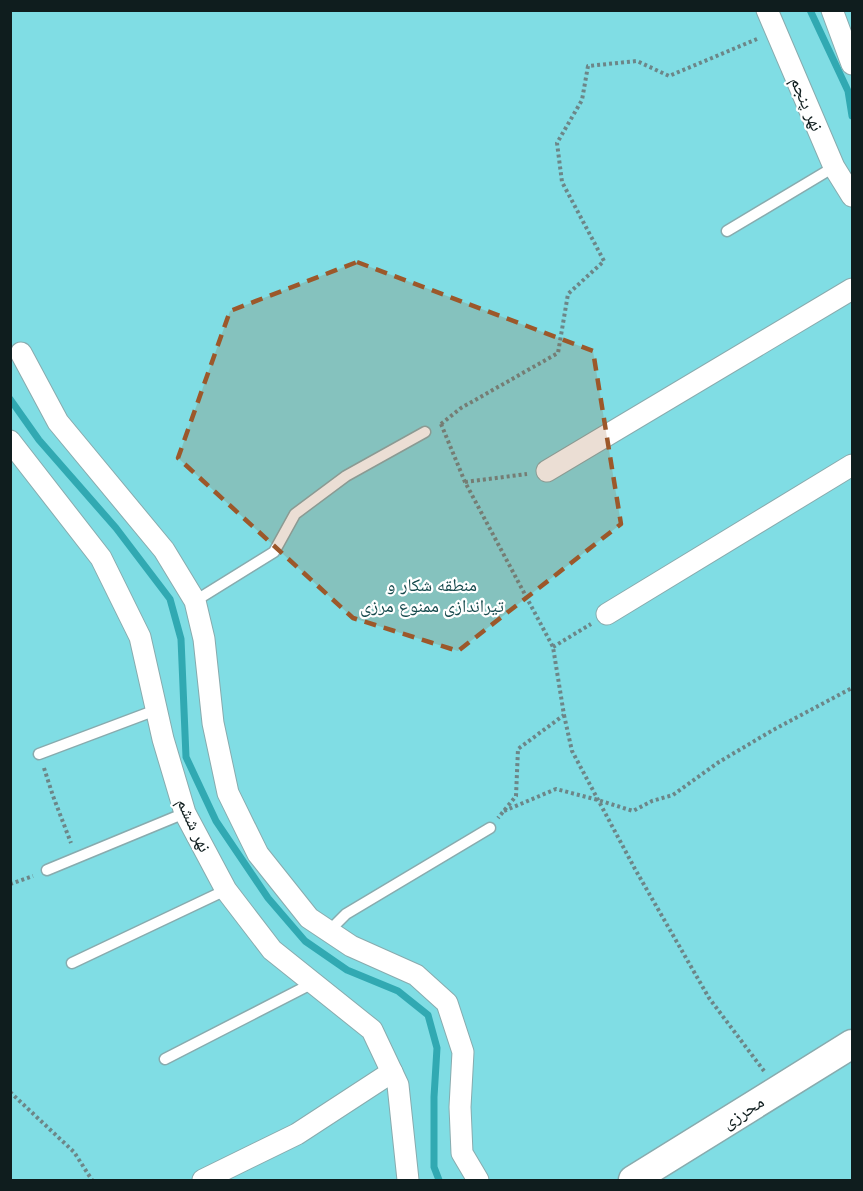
<svg xmlns="http://www.w3.org/2000/svg" width="863" height="1191" viewBox="0 0 863 1191" font-family="Arial,'Noto Naskh Arabic',sans-serif">
  <rect width="100%" height="100%" fill="#d2f8fb"/>
  <!-- green -->
  <rect fill="#80dde4" x="11" y="11" width="841" height="1169"/>
  <g fill="none" stroke-linecap="round" stroke-linejoin="round">
    <!-- stream -->
    <g stroke="#31a9b2" stroke-width="7">
      <path d="M 810,10 L 848,91 L 852,116"/>
      <path d="M 10,399 L 39,440 L 116,528 L 170,599 L 181,639 L 186,757 L 216,821 L 268,898 L 305,941 L 347,970 L 398,991 L 428,1015 L 437,1048 L 434,1097 L 434,1167 L 439,1180"/>
    </g>
    <!-- lane casing -->
    <g stroke="#88abae" stroke-width="13">
      <g id="lane">
        <path d="M 727,231 L 834,167"/>
        <path d="M 195,601 L 274,552 L 295,514 L 346,476 L 425,432"/>
        <path d="M 39,754 L 156,710"/>
        <path d="M 47,870 L 185,813"/>
        <path d="M 329,931 L 346,914 L 490,828"/>
        <path d="M 72,963 L 226,890"/>
        <path d="M 165,1059 L 313,983"/>
      </g>
    </g>
    <!-- street casing -->
    <g stroke="#88abae" stroke-width="23">
      <g id="street">
        <path d="M 767,10 L 834,167 L 852,196"/>
        <path d="M 832,10 L 852,64"/>
        <path d="M 21,353 L 58,422 L 164,550 L 195,601 L 204,639 L 213,723 L 228,793 L 258,854 L 309,918 L 351,946 L 416,975 L 447,1003 L 463,1052 L 460,1107 L 462,1153 L 478,1180"/>
        <path d="M 10,441 L 101,558 L 140,637 L 163,739 L 185,813 L 226,890 L 272,950 L 372,1030 L 398,1085 L 408,1180"/>
        <path d="M 547,471 L 852,289"/>
        <path d="M 607,614 L 852,465"/>
        <path d="M 203,1180 L 297,1134 L 392,1072"/>
      </g>
    </g>
    <!-- secondary casing -->
    <g stroke="#88abae" stroke-width="31">
      <path id="secondary" d="M 633,1180 L 852,1044"/>
    </g>
    <!-- path -->
    <g stroke="#6c8688" stroke-width="4" stroke-dasharray="3 3" stroke-linecap="butt">
      <path d="M 441,424 L 461,408 L 558,353 L 568,294 L 604,261 L 562,182 L 557,143 L 582,100 L 588,66 L 637,61 L 669,76 L 757,39"/>
      <path d="M 441,424 L 465,482 L 553,647 L 564,715 L 518,749 L 516,796 L 498,818"/>
      <path d="M 465,482 L 527,474"/>
      <path d="M 553,647 L 591,624"/>
      <path d="M 564,715 L 572,751 L 635,869 L 709,998 L 764,1071"/>
      <path d="M 44,768 L 53,796 L 71,843"/>
      <path d="M 504,811 L 556,789 L 598,800 L 633,811 L 652,801 L 673,795 L 719,762 L 773,730 L 852,688"/>
      <path d="M 10,884 L 33,876"/>
      <path d="M 10,1092 L 74,1152 L 92,1180"/>
    </g>
    <!-- lane -->
    <use href="#lane" stroke="#fff" stroke-width="10"/>
    <!-- street -->
    <use href="#street" stroke="#fff" stroke-width="21"/>
    <!-- secondary -->
    <use href="#secondary" stroke="#fff" stroke-width="28"/>
  </g>
  <!-- marked area -->
  <path fill="#9c582a" fill-opacity="0.2" stroke="#9c582a" stroke-width="4.5" stroke-dasharray="12 8" stroke-linejoin="round" d="M 357,262 L 593,351 L 621,524 L 458,651 L 353,618 L 178,458 L 230,311 Z"/>
  <g text-anchor="middle" stroke-width="4.5" stroke-linejoin="round" paint-order="stroke">
    <!-- street labels -->
    <g font-size="18" fill="#0f1d1e" stroke="#fff">
      <text transform="translate(807 104) rotate(67)" y="6">نهر پنجم</text>
      <text transform="translate(194 825) rotate(65)" y="6">نهر ششم</text>
      <text transform="translate(743 1112) rotate(-32)" y="6">محرزی</text>
    </g>
    <!-- park labels -->
    <g font-size="18" fill="#184b4e" stroke="#fff">
      <text x="432" y="591">منطقه شکار و<tspan x="432" dy="21">تیراندازی ممنوع مرزی</tspan></text>
    </g>
  </g>
  <!-- border -->
  <rect width="863" height="1191" fill="none" stroke="#0f1d1e" stroke-width="24"/>
</svg>
